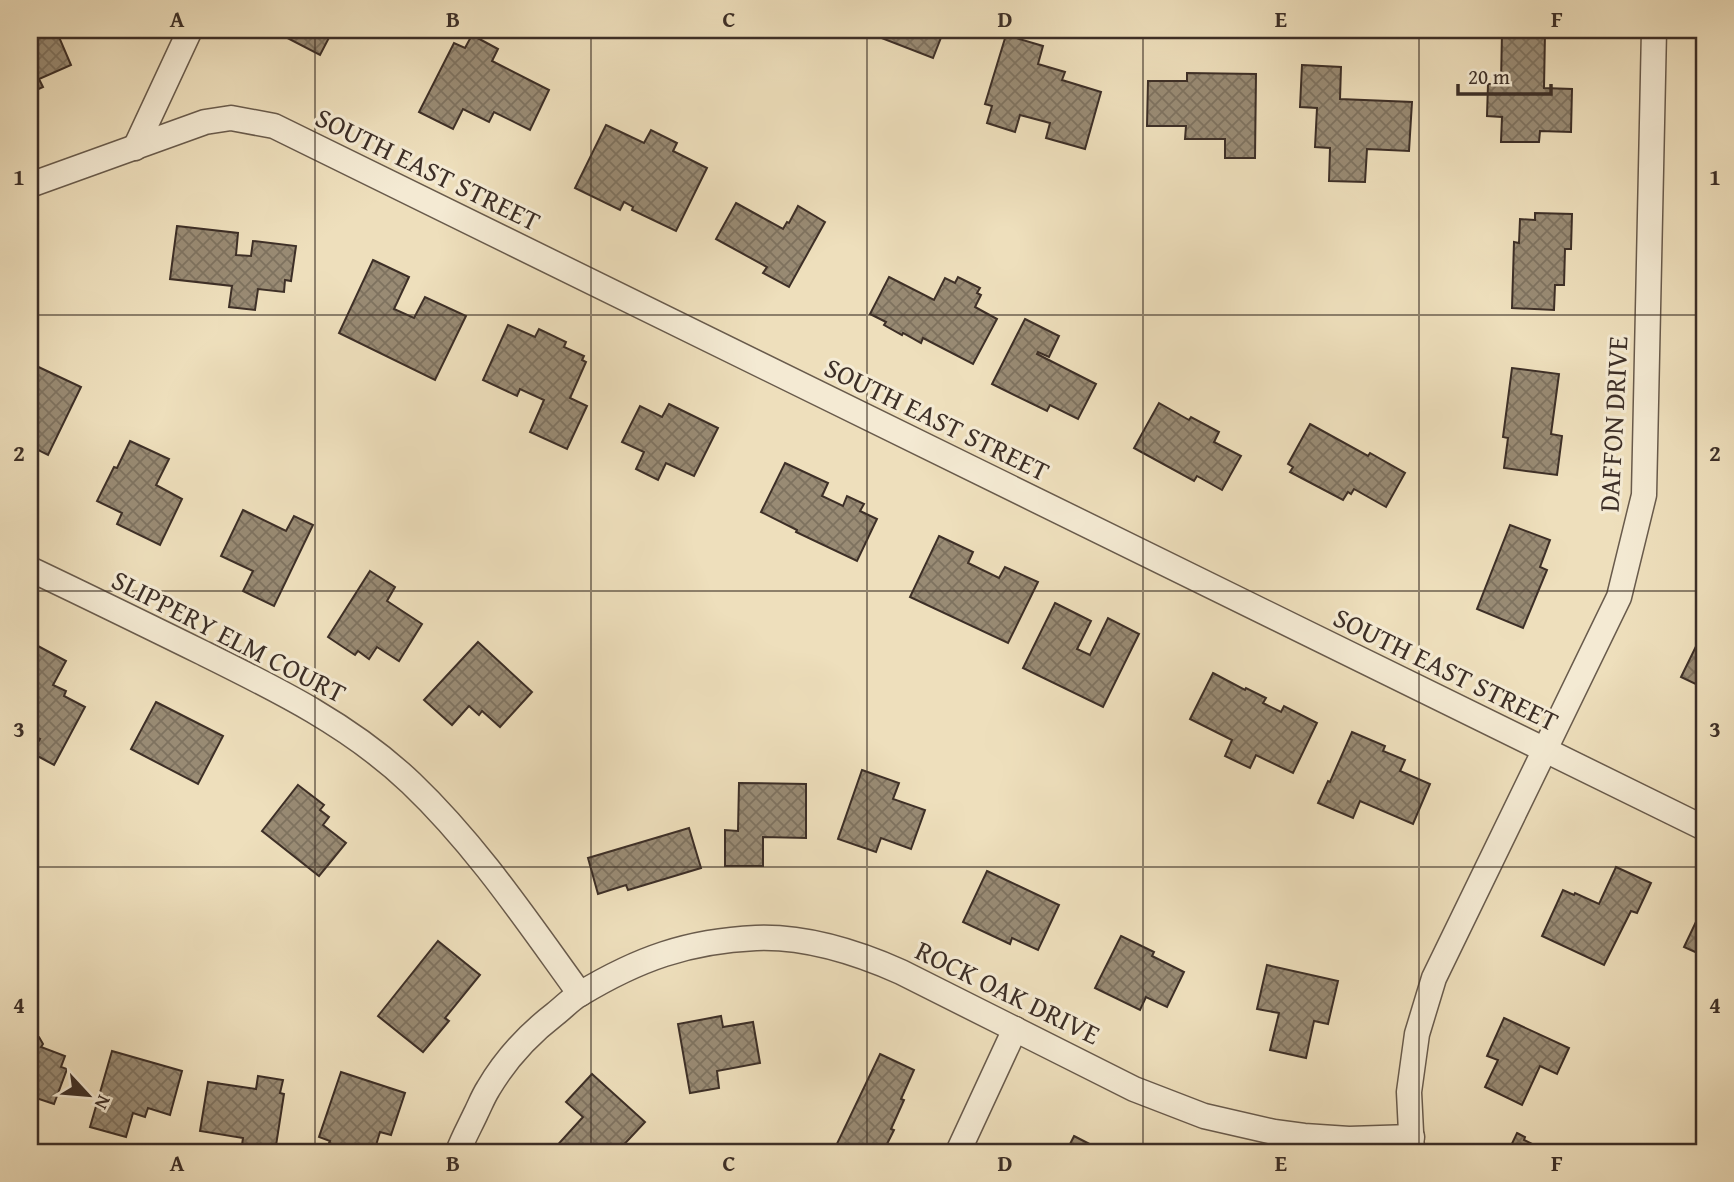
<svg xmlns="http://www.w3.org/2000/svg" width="1734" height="1182" viewBox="0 0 1734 1182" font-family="'Gentium Book Plus',serif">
  <defs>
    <pattern id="building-cross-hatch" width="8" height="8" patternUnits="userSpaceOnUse" patternTransform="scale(1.75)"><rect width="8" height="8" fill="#998b74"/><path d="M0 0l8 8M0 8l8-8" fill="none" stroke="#7e725f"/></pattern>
  </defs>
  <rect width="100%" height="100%" fill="#eedfbc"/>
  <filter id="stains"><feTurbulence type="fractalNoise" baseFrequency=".00286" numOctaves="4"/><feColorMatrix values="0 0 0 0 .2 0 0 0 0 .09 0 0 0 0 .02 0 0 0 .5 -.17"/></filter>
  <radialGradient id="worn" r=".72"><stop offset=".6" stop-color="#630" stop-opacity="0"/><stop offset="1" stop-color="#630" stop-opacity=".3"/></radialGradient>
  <!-- building -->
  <g fill="url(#building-cross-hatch)" stroke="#3d2f27" stroke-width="2">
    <path d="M 39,30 L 56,30 L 71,65 L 39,79 L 43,87 L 30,93 L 30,34 Z"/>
    <path d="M 272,30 L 333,30 L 320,55 Z"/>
    <path d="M 861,30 L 944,30 L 933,58 Z"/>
    <path d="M 1502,32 L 1545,33 L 1544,88 L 1572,89 L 1571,132 L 1540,131 L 1539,142 L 1501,142 L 1502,117 L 1487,116 L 1488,84 L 1501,84 Z"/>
    <path d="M 472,35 L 498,49 L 492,61 L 549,90 L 530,130 L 494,112 L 489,122 L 463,109 L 453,129 L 419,112 L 454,43 L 465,48 Z"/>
    <path d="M 1006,35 L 1043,46 L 1038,64 L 1065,72 L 1062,80 L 1101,92 L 1085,149 L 1046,138 L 1050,123 L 1020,115 L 1015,132 L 987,123 L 992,106 L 985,104 Z"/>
    <path d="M 1302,65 L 1341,67 L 1340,99 L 1412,102 L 1409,151 L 1367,149 L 1365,182 L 1329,181 L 1330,148 L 1315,147 L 1317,108 L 1300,107 Z"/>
    <path d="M 1187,73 L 1256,74 L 1255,158 L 1225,158 L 1225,139 L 1185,139 L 1186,126 L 1147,126 L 1148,81 L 1187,81 Z"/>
    <path d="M 606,125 L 644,143 L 651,130 L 677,143 L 673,151 L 707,168 L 676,231 L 632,210 L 633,207 L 624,202 L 620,210 L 575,188 Z"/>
    <path d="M 736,203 L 783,229 L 787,222 L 789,223 L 798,206 L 825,222 L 789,287 L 763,273 L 767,267 L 716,239 Z"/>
    <path d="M 1535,213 L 1572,214 L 1571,249 L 1565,249 L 1564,285 L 1555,285 L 1554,310 L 1512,308 L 1514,242 L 1519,243 L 1520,219 L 1535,220 Z"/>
    <path d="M 177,226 L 238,233 L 236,255 L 251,256 L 253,241 L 296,246 L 291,281 L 285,280 L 284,292 L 258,289 L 255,310 L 229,307 L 232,286 L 170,279 Z"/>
    <path d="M 373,260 L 409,277 L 394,309 L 414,318 L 425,297 L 466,316 L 435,380 L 339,333 Z"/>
    <path d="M 889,277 L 934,300 L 945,278 L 955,283 L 958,277 L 980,288 L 977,293 L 981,295 L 975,307 L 997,319 L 973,364 L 923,338 L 921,343 L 903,333 L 902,335 L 884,325 L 886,322 L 870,314 Z"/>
    <path d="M 1025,319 L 1059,336 L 1049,357 L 1038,352 L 1037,354 L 1096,384 L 1078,419 L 1050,405 L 1047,411 L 992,384 Z"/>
    <path d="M 508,325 L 535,337 L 539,329 L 566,342 L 564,347 L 584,356 L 582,360 L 586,362 L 570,398 L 587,406 L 567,449 L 530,432 L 544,400 L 520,389 L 517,396 L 483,380 Z"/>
    <path d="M 30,363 L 81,387 L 48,455 L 30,446 L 30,419 L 33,413 L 30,412 Z"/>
    <path d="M 1512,368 L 1559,374 L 1551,434 L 1562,436 L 1557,475 L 1504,468 L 1508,438 L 1503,437 Z"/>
    <path d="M 1159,403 L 1189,420 L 1191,417 L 1219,432 L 1214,442 L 1241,456 L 1222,490 L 1197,476 L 1194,481 L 1134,448 Z"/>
    <path d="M 669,404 L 718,428 L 694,476 L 666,463 L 658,480 L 636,469 L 644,452 L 622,442 L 640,406 L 662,417 Z"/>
    <path d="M 1310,424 L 1368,456 L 1370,453 L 1405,473 L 1386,507 L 1354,489 L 1351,494 L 1348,492 L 1343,500 L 1290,472 L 1293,467 L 1288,464 Z"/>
    <path d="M 130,441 L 169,459 L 156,485 L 182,499 L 160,545 L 117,524 L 122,513 L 97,501 L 114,467 L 117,468 Z"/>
    <path d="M 785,463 L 828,483 L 822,496 L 843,506 L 847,496 L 864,504 L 860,511 L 877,519 L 857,561 L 796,532 L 797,530 L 761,512 Z"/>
    <path d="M 243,510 L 286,531 L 294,516 L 313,525 L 274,606 L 243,591 L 253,571 L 221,556 Z"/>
    <path d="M 1510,525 L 1550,540 L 1540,567 L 1547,570 L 1523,628 L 1477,609 Z"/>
    <path d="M 939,536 L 973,552 L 968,563 L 999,578 L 1005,567 L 1038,582 L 1008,643 L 910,597 Z"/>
    <path d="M 370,571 L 395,587 L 387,601 L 422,624 L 399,661 L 377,647 L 369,659 L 358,651 L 355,655 L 328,637 Z"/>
    <path d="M 1055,603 L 1091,621 L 1077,649 L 1090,655 L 1108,618 L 1139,634 L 1103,707 L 1023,668 Z"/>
    <path d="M 1704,630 L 1704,688 L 1681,677 Z"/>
    <path d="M 478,642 L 532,692 L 500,727 L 482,711 L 479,715 L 469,706 L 452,725 L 424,700 Z"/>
    <path d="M 36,645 L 66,661 L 53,685 L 66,691 L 64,696 L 85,707 L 54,765 L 32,753 L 40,739 L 30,734 L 30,657 Z"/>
    <path d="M 1213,673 L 1245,690 L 1246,688 L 1266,698 L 1263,703 L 1281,712 L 1284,706 L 1317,723 L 1293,773 L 1256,755 L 1250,768 L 1225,756 L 1232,740 L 1190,719 Z"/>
    <path d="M 156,702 L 223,736 L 198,784 L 131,749 Z"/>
    <path d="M 1352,732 L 1385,746 L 1383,751 L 1405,760 L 1400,771 L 1430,784 L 1413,824 L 1360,801 L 1353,818 L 1318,803 L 1328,781 L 1330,782 Z"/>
    <path d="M 862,770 L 899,783 L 893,799 L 925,810 L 911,849 L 881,838 L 876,852 L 838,839 Z"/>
    <path d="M 739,783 L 806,784 L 806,838 L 763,837 L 763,866 L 725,866 L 725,830 L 738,831 Z"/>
    <path d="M 298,785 L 324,805 L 320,810 L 329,817 L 323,825 L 346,843 L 319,876 L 262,831 Z"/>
    <path d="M 689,828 L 701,868 L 628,890 L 626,885 L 598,894 L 588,858 Z"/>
    <path d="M 1616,867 L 1651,883 L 1637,913 L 1631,911 L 1604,965 L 1542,936 L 1563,890 L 1574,895 L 1575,893 L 1599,904 Z"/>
    <path d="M 987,871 L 1059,905 L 1038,950 L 1012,938 L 1010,944 L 963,922 Z"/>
    <path d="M 1704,905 L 1704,956 L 1684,947 Z"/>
    <path d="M 1121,936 L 1154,952 L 1152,956 L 1184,972 L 1167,1007 L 1146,997 L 1140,1010 L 1095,988 Z"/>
    <path d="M 438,941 L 480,975 L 445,1018 L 449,1021 L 423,1052 L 378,1016 Z"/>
    <path d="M 1267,965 L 1338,981 L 1328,1024 L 1314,1021 L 1306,1058 L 1270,1050 L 1279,1013 L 1257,1009 Z"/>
    <path d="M 721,1016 L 723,1027 L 753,1022 L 760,1063 L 717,1071 L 719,1088 L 690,1093 L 678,1024 Z"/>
    <path d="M 1504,1018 L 1569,1048 L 1557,1074 L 1540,1066 L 1522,1105 L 1485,1087 L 1498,1060 L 1487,1056 Z"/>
    <path d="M 30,1034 L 39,1037 L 43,1044 L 41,1047 L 65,1056 L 61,1067 L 67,1069 L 54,1104 L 30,1096 Z"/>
    <path d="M 112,1051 L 182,1071 L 170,1115 L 148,1108 L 145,1117 L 133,1113 L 126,1137 L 90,1127 Z"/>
    <path d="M 880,1054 L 914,1070 L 901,1099 L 904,1100 L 891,1129 L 894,1130 L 883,1152 L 838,1152 L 834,1150 Z"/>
    <path d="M 341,1072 L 405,1093 L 391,1135 L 380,1132 L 374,1152 L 333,1152 L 336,1146 L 329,1143 L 330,1141 L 319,1137 Z"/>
    <path d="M 592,1074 L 645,1122 L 617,1152 L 555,1152 L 553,1150 L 583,1117 L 566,1102 Z"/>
    <path d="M 258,1076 L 283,1080 L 280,1093 L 284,1094 L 275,1152 L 241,1152 L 243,1138 L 200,1131 L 208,1082 L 256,1089 Z"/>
    <path d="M 1517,1133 L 1525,1137 L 1524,1140 L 1548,1152 L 1508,1152 Z"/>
    <path d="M 1074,1136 L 1105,1152 L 1066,1152 Z"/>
  </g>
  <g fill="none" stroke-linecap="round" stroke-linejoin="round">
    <!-- street casing -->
    <g stroke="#695b4c" stroke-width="27">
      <g id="street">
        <path d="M 135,148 L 190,30"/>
        <path d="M 30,185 L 205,122 L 231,118 L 274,126 L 1704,828"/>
        <path d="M 30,569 C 87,596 144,624 201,652 C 276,689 350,725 411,783 C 477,846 527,921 580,994"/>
        <path d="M 458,1152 C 463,1138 470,1126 476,1113 C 480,1105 483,1097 488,1089 C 505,1060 529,1034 555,1014 C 564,1007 571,999 580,994 C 638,959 688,941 756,938 C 806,936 856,952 901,972 L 1134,1089 L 1204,1116 L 1274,1132 L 1304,1136 L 1349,1139 L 1412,1137"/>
        <path d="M 958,1152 L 1015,1029"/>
        <path d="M 1412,1152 L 1409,1092 L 1417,1034 L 1434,978 L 1619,597 L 1644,495 L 1654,30"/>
      </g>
    </g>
    <!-- street -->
    <use href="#street" stroke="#f4ead3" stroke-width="24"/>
  </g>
  <!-- grid -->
  <path fill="none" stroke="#3d2f27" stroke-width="2" stroke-opacity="0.55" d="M 315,30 L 315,1152M 591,30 L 591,1152M 867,30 L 867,1152M 1143,30 L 1143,1152M 1419,30 L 1419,1152M 30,315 L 1704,315M 30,591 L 1704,591M 30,867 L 1704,867"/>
  <g text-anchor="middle" stroke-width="6" stroke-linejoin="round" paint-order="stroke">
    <!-- street labels -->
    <g font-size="28" fill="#3d2f27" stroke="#f4ead3">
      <text transform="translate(428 169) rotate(26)" y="10">SOUTH EAST STREET</text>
      <text transform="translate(937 419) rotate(26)" y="10">SOUTH EAST STREET</text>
      <text transform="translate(1613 424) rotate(-87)" y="10">DAFFON DRIVE</text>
      <text transform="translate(229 636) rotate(27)" y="10">SLIPPERY ELM COURT</text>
      <text transform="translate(1446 669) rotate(26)" y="10">SOUTH EAST STREET</text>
      <text transform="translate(1008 992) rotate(26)" y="10">ROCK OAK DRIVE</text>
    </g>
  </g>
  <!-- margin -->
  <rect width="1734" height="1182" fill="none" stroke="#eedfbc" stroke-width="77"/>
  <!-- north arrow -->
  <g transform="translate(88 1095) rotate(116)" stroke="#f4ead3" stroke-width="5" paint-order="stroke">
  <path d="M0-5L12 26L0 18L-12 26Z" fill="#3d2f27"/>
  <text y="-10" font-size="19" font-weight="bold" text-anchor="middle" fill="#3d2f27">N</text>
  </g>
  <!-- scale -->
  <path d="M1458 84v10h93v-10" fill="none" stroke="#3d2f27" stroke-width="3.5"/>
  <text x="1468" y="84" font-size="21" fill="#3d2f27" stroke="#f4ead3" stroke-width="5" paint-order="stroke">20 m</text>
  <rect x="38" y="38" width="1658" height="1106" fill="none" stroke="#3d2f27" stroke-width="2.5"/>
  <g font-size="23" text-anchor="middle" font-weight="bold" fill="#3d2f27">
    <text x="177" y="27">A</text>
    <text x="453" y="27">B</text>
    <text x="729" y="27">C</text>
    <text x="1005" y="27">D</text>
    <text x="1281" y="27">E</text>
    <text x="1557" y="27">F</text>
    <text x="19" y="185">1</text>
    <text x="1715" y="185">1</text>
    <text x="19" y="461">2</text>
    <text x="1715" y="461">2</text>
    <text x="19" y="737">3</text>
    <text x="1715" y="737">3</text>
    <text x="19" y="1013">4</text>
    <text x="1715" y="1013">4</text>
    <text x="177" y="1171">A</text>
    <text x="453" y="1171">B</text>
    <text x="729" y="1171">C</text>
    <text x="1005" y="1171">D</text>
    <text x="1281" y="1171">E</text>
    <text x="1557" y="1171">F</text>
  </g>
  <rect width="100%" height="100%" filter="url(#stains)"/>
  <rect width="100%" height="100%" fill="url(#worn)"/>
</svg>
